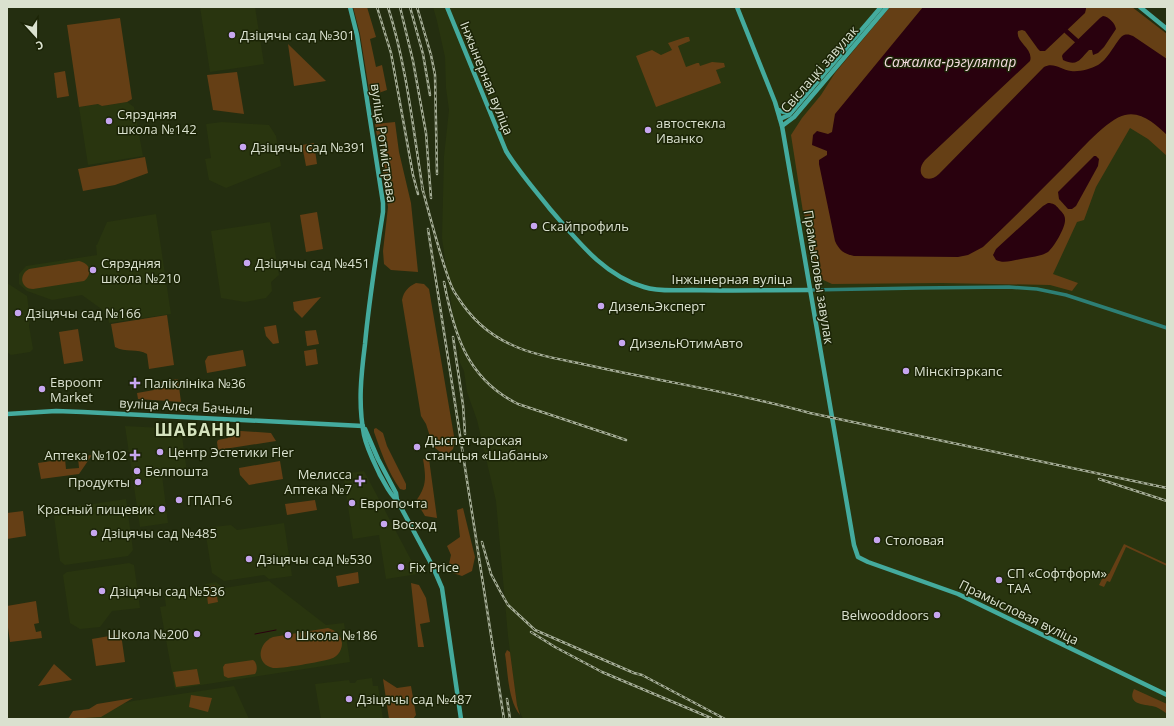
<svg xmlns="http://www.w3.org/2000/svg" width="1174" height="726" viewBox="0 0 1174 726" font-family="'Open Sans',sans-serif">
  <rect width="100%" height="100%" fill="#242e10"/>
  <!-- built -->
  <g fill="#29350f">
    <path d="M 200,7 L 255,7 L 264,64 L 210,72 Z"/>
    <path d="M 433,7 L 1114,7 L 1167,46 L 1167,719 L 523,719 L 517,705 L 508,636 L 496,501 L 477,420 L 467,392 L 464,371 L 460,363 L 459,345 L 453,315 L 442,238 L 444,156 L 449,110 L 446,88 L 445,57 L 437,21 Z"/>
    <path d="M 127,102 L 134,107 L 143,156 L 88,165 L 79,107 L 98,104 L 102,106 Z"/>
    <path d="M 222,122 L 269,125 L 276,136 L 281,166 L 226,188 L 209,180 L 205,159 L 211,158 L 206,124 Z"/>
    <path d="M 156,214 L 171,314 L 109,323 L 107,313 L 82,295 L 52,300 L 27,291 L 19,284 L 19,274 L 26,266 L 97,255 L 96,245 L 97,245 L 107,222 Z"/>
    <path d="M 270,222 L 279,275 L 271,282 L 272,291 L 266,298 L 245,302 L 221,298 L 211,231 Z"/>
    <path d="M 7,283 L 27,296 L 30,319 L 29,326 L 33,349 L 30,352 L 11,355 L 7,352 Z"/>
    <path d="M 125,426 L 181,429 L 187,472 L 162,475 L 168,523 L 140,527 Z"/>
    <path d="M 364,471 L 418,573 L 418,574 L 386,579 L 379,535 L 353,539 L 343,474 Z"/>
    <path d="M 126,499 L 133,550 L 128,556 L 65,565 L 60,561 L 54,516 L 59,509 Z"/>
    <path d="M 284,523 L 292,576 L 269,579 L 264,575 L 224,581 L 212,573 L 206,536 L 213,527 L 231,525 L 237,530 Z"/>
    <path d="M 129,563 L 134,565 L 140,608 L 112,611 L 100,627 L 80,629 L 70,623 L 63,575 L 67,572 Z"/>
    <path d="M 269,581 L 326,625 L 344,623 L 350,662 L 175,689 L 160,607 L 166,606 L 164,592 L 203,587 L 206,584 L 216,582 L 224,588 Z"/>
    <path d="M 372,678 L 373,686 L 378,686 L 383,719 L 321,719 L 315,684 L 349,680 L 350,683 L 355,683 L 357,680 Z"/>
    <path d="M 234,686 L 249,719 L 65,719 L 65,718 L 133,701 Z"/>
  </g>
  <!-- green -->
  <g fill="#653f15">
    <path d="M 353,7 L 367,7 L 376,37 L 370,39 L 376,67 L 382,65 L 387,90 L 370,96 L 360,34 Z"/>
    <path d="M 890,7 L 1132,7 L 1167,34 L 1167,156 L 1148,139 L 1130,128 L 1096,187 L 1084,220 L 1077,222 L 1053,274 L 1078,283 L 1072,291 L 1050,285 L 942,283 L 832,284 L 819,278 L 816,269 L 813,246 L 810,230 L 803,212 L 791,135 L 802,118 L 821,95 L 835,73 Z"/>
    <path d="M 120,18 L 132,99 L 127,102 L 102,106 L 98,104 L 79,107 L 67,25 Z"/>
    <path d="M 686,37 L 689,37 L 690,41 L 678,46 L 686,67 L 697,63 L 699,63 L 700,66 L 712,62 L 724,63 L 725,67 L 716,70 L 721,83 L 656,107 L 636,56 L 652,50 L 661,55 L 672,50 L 668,43 Z"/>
    <path d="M 288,44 L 326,81 L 294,86 Z"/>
    <path d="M 65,71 L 69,96 L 57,98 L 54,73 Z"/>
    <path d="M 237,72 L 244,114 L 213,110 L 207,75 Z"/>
    <path d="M 395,122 L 399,152 L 411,203 L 418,272 L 391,270 L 384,264 L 383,251 L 388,207 L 381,161 C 385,150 384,147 378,138 C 376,135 376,128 375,124 Z"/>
    <path d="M 314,143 L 317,164 L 306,166 L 302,145 Z"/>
    <path d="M 145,157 L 148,173 L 115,185 L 83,191 L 78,169 Z"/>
    <path d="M 317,212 L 323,249 L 306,252 L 300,215 Z"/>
    <path d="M 79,261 C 90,263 93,274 84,281 L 33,289 C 21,289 18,275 29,269 Z"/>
    <path d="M 416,283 L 424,284 L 429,289 L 455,442 L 453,449 L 449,453 L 440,452 L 433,446 L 426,424 L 421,416 L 402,300 C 404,291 408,287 416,283 Z"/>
    <path d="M 321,297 L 302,318 L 294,310 L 293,302 Z"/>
    <path d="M 167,315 L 174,365 L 149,369 L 147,354 C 138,348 125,353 115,347 L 111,324 Z"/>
    <path d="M 276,325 L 279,343 L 273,344 L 266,336 L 264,327 Z"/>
    <path d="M 78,329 L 83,361 L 64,364 L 59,332 Z"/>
    <path d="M 316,330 L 319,344 L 307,346 L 305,331 Z"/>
    <path d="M 316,349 L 318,364 L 306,366 L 304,351 Z"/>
    <path d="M 243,350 L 246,366 L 207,373 L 205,361 L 208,356 Z"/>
    <path d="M 178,379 L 181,402 L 138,399 L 137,393 L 154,390 L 159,382 Z"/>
    <path d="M 376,428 L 383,433 L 387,446 L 406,484 L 406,489 L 404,490 L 400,489 C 388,472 381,452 374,432 L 374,429 Z"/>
    <path d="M 226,430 L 271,433 L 276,441 L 218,450 L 217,442 L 218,440 L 228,438 Z"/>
    <path d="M 92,455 L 79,474 L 41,479 L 38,463 L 65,459 L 66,469 L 79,468 L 78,457 Z"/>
    <path d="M 423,459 L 429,459 L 437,518 L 425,516 L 416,501 C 427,486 426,477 423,459 Z"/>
    <path d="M 280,461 L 283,479 L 249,485 L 240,475 L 239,468 Z"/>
    <path d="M 315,500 L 317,510 L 287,515 L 285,504 Z"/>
    <path d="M 463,508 L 475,557 L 472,571 L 462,576 L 453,573 L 449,564 L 451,555 L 447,546 L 460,537 L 457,510 Z"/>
    <path d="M 23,511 L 26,536 L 7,539 L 7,513 Z"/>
    <path d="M 1124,544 L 1167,564 L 1167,566 L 1126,547 L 1110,582 L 1107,581 L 1104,587 L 1099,585 L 1105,573 L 1109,574 Z"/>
    <path d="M 358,572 L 359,583 L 338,587 L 336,576 Z"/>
    <path d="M 411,583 L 419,585 L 426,598 L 430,622 L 420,624 L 424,647 L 418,647 Z"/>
    <path d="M 215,585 L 218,602 L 208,604 L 206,587 Z"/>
    <path d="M 36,601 L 39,623 L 34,624 L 36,632 L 41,631 L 42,638 L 10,642 L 7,620 L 7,606 Z"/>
    <path d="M 328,628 C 335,630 341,635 342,643 C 342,649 339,655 333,658 C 327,661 280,669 273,668 C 255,664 258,643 273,637 Z"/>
    <path d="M 121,634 L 125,662 L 96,666 L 92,639 Z"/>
    <path d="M 507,650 L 510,652 L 517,705 L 520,715 C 508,701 508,672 505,654 Z"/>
    <path d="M 253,660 C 257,662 258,670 255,674 L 228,678 L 224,676 L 223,667 L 225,664 Z"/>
    <path d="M 54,664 L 72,680 L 38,686 Z"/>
    <path d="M 197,669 L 200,684 L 176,687 L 173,672 Z"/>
    <path d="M 383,679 L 397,688 L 411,686 L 416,715 L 413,719 L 389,719 Z"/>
    <path d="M 1134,689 L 1167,704 L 1167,714 C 1164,711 1160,709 1156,707 C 1147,704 1126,706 1134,689 Z"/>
    <path d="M 191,695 L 212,698 L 208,712 L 189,707 Z"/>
    <path d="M 133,698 L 101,717 L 68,719 L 73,711 L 89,709 L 97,704 Z"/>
  </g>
  <!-- water -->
  <g fill="#29010e">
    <path d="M 923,7 L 1086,7 L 1086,9 L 1085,13 L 1045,51 L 1040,51 L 1038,49 L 1025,31 L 1022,30 L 1018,31 C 1015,42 1034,49 1030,61 L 925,160 C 914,173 926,186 939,174 L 1044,67 C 1054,62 1061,70 1071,71 C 1080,72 1090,69 1098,65 C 1110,58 1117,38 1124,35 C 1128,34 1130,35 1133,36 L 1167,59 L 1167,135 C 1156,125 1142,111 1125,115 C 1108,118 1078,153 1065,166 C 1038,193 1011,221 983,247 L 968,255 L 958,257 L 854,256 C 844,254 839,250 835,241 L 819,164 L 819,160 L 827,155 L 827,151 L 812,145 L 813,135 L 817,131 L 828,134 L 832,132 L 835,114 Z"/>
    <path d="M 1103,16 C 1109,17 1115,23 1116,29 L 1104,47 L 1098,53 L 1093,55 L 1092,50 L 1089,50 C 1080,59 1078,67 1063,60 L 1062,56 L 1063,54 L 1100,18 Z"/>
    <path d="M 1094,156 L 1096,156 L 1099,159 L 1098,166 L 1076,206 L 1072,209 L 1068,209 L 1059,199 L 1058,192 Z"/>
    <path d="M 1048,203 C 1053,203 1056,205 1059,209 C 1062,212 1065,215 1065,219 C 1066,227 1054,247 1048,252 C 1040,257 1029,257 1021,259 C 1013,260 1004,264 996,260 L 993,255 L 996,249 L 1043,206 Z"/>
  </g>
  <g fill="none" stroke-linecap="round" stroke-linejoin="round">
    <!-- stream -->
    <path stroke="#29010e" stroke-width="1" d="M 255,634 L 276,630"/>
    <!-- canal -->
    <path stroke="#29010e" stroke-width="4.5" d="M 1066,31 L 1077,41"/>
    <!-- street -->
    <path stroke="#2d7f75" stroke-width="3.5" d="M 810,290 L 919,288 L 1009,287 L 1037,289 L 1066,295 L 1167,328"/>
    <!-- secondary -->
    <g stroke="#44ab9e" stroke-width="4.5">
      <path d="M 350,7 L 357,35 L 383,203 L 383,212 C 376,256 369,300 365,344 C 361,376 358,404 364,435 C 367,449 374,462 380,475 C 385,483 389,494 397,500"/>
      <path d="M 447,7 L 506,151 C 519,172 535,190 550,209 C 577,240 603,275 644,287 C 659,292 677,290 692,290 C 731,291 771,290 810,290"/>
      <path d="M 737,7 L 775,102 L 782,126 L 854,545 L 858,557 L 868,562 L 958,594 L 1167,695"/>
      <path d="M 1140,7 L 1167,29"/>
      <path d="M 778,110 L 784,112 L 792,111"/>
      <path d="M 780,119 L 789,115 L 881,7"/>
      <path d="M 782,126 L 794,117 L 887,7"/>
      <path d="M 7,414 L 56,411 L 83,412 L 363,426"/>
      <path d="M 365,429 L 378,459 L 396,493 L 397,500 L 433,567 L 442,588 L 461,719"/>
    </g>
    <!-- rail casing -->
    <g stroke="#a6ae98" stroke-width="2.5">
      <g id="rail">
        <path d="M 377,7 L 391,53 L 413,175 L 418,194"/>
        <path d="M 388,7 C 407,67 413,129 423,191"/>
        <path d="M 400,7 L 413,61 L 426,133 L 431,198"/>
        <path d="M 410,7 L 423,54 L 430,95"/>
        <path d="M 417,7 L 431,55 L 435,75 L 437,174"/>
        <path d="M 422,187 C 429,213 436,240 444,265 C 448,276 450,287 457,296 C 470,317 488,334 510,344 C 534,356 566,360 592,366 C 664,382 739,393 810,413 L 1167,488"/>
        <path d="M 428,229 L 504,719"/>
        <path d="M 444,282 C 454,334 467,379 518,404 L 626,440"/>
        <path d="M 453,337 L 463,405 L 465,434"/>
        <path d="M 1099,479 L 1167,501"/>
        <path d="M 482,542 L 491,574 L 500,591 L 508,605 L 535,630 L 634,673 L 642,675 L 725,719"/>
        <path d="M 531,632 L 555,647 L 602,672 L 711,718"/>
        <path d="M 507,699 L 510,719"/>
      </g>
    </g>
    <!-- rail -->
    <use href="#rail" stroke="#1b2406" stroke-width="1" stroke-dasharray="3" stroke-linecap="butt"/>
  </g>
  <!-- markers -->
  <g fill="#c7a6f0" stroke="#1b2406" stroke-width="1.5">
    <circle cx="232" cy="35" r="4"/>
    <circle cx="109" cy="121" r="4"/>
    <circle cx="648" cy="130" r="4"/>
    <circle cx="243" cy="147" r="4"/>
    <circle cx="534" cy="226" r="4"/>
    <circle cx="247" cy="263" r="4"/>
    <circle cx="93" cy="270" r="4"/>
    <circle cx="601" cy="306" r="4"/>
    <circle cx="18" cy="313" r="4"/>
    <circle cx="622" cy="343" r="4"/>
    <circle cx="906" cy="371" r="4"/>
    <path d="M133 377h4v4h4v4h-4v4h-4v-4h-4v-4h4z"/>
    <circle cx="42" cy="389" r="4"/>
    <circle cx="417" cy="447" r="4"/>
    <circle cx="160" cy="452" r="4"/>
    <path d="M133 449h4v4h4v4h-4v4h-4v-4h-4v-4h4z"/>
    <circle cx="137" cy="471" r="4"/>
    <path d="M358 475h4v4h4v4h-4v4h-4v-4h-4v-4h4z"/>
    <circle cx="138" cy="482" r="4"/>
    <circle cx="179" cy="500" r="4"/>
    <circle cx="352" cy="503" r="4"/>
    <circle cx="162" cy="509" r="4"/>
    <circle cx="384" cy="524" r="4"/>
    <circle cx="94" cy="533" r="4"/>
    <circle cx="877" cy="540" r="4"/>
    <circle cx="249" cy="559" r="4"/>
    <circle cx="401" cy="567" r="4"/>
    <circle cx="999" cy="580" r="4"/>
    <circle cx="102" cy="591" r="4"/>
    <circle cx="937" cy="615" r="4"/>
    <circle cx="197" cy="634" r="4"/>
    <circle cx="288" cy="635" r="4"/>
    <circle cx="349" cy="699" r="4"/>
  </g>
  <g text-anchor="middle" stroke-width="3" stroke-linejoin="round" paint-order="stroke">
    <!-- poi labels -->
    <g font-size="13" fill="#dae1cf" stroke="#1b2406" text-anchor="start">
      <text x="240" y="40">Дзіцячы сад №301</text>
      <text x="117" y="119">Сярэдняя<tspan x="117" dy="15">школа №142</tspan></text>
      <text x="656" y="128">автостекла<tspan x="656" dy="15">Иванко</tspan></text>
      <text x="251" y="152">Дзіцячы сад №391</text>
      <text x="542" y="231">Скайпрофиль</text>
      <text x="101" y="268">Сярэдняя<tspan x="101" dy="15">школа №210</tspan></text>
      <text x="255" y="268">Дзіцячы сад №451</text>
      <text x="609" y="311">ДизельЭксперт</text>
      <text x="26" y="318">Дзіцячы сад №166</text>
      <text x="630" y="348">ДизельЮтимАвто</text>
      <text x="914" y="376">Мінскітэркапс</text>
      <text x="50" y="387">Евроопт<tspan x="50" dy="15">Market</tspan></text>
      <text x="144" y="388">Паліклініка №36</text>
      <text x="425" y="445">Дыспетчарская<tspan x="425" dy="15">станцыя «Шабаны»</tspan></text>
      <text x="168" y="457">Центр Эстетики Fler</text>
      <text x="127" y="460" text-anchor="end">Аптека №102</text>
      <text x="145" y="476">Белпошта</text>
      <text x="352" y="479" text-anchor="end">Мелисса<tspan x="352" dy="15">Аптека №7</tspan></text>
      <text x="130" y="487" text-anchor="end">Продукты</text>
      <text x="187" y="505">ГПАП-6</text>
      <text x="360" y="508">Европочта</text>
      <text x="154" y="514" text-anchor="end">Красный пищевик</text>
      <text x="392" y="529">Восход</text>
      <text x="102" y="538">Дзіцячы сад №485</text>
      <text x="885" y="545">Столовая</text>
      <text x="257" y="564">Дзіцячы сад №530</text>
      <text x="409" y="572">Fix Price</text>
      <text x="1007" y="578">СП «Софтформ»<tspan x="1007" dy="15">ТАА</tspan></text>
      <text x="110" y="596">Дзіцячы сад №536</text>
      <text x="929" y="620" text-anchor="end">Belwooddoors</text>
      <text x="189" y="639" text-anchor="end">Школа №200</text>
      <text x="296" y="640">Школа №186</text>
      <text x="357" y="704">Дзіцячы сад №487</text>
    </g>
    <!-- street labels -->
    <g font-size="13" fill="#dae1cf" stroke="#1b2406">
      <text transform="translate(819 69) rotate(-49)" y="5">Свіслацкі завулак</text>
      <text transform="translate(487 78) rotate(68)" y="5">Інжынерная вуліца</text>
      <text transform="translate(384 143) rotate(82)" y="5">вуліца Ротмістрава</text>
      <text transform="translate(819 277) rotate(81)" y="5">Прамысловы завулак</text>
      <text x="732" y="284">Інжынерная вуліца</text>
      <text transform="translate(186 406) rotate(3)" y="5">вуліца Алеся Бачылы</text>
      <text transform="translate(1019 612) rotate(26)" y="5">Прамысловая вуліца</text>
    </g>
    <!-- water labels -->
    <g font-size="14" font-style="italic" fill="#f3d9de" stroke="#1b2406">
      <text x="950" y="67">Сажалка-рэгулятар</text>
    </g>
    <!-- district labels -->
    <g font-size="17" font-weight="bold" letter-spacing="1" fill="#d5e3be" stroke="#1b2406">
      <text x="198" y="436">ШАБАНЫ</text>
    </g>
  </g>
  <!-- border -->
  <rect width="1174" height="726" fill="none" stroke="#dae1cf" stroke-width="16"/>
  <!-- north arrow -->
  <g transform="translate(36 36) rotate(159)" stroke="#1b2406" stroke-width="3" paint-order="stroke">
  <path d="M0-3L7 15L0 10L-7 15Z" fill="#dae1cf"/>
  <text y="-6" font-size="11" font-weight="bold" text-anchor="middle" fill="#dae1cf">С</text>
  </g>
</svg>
